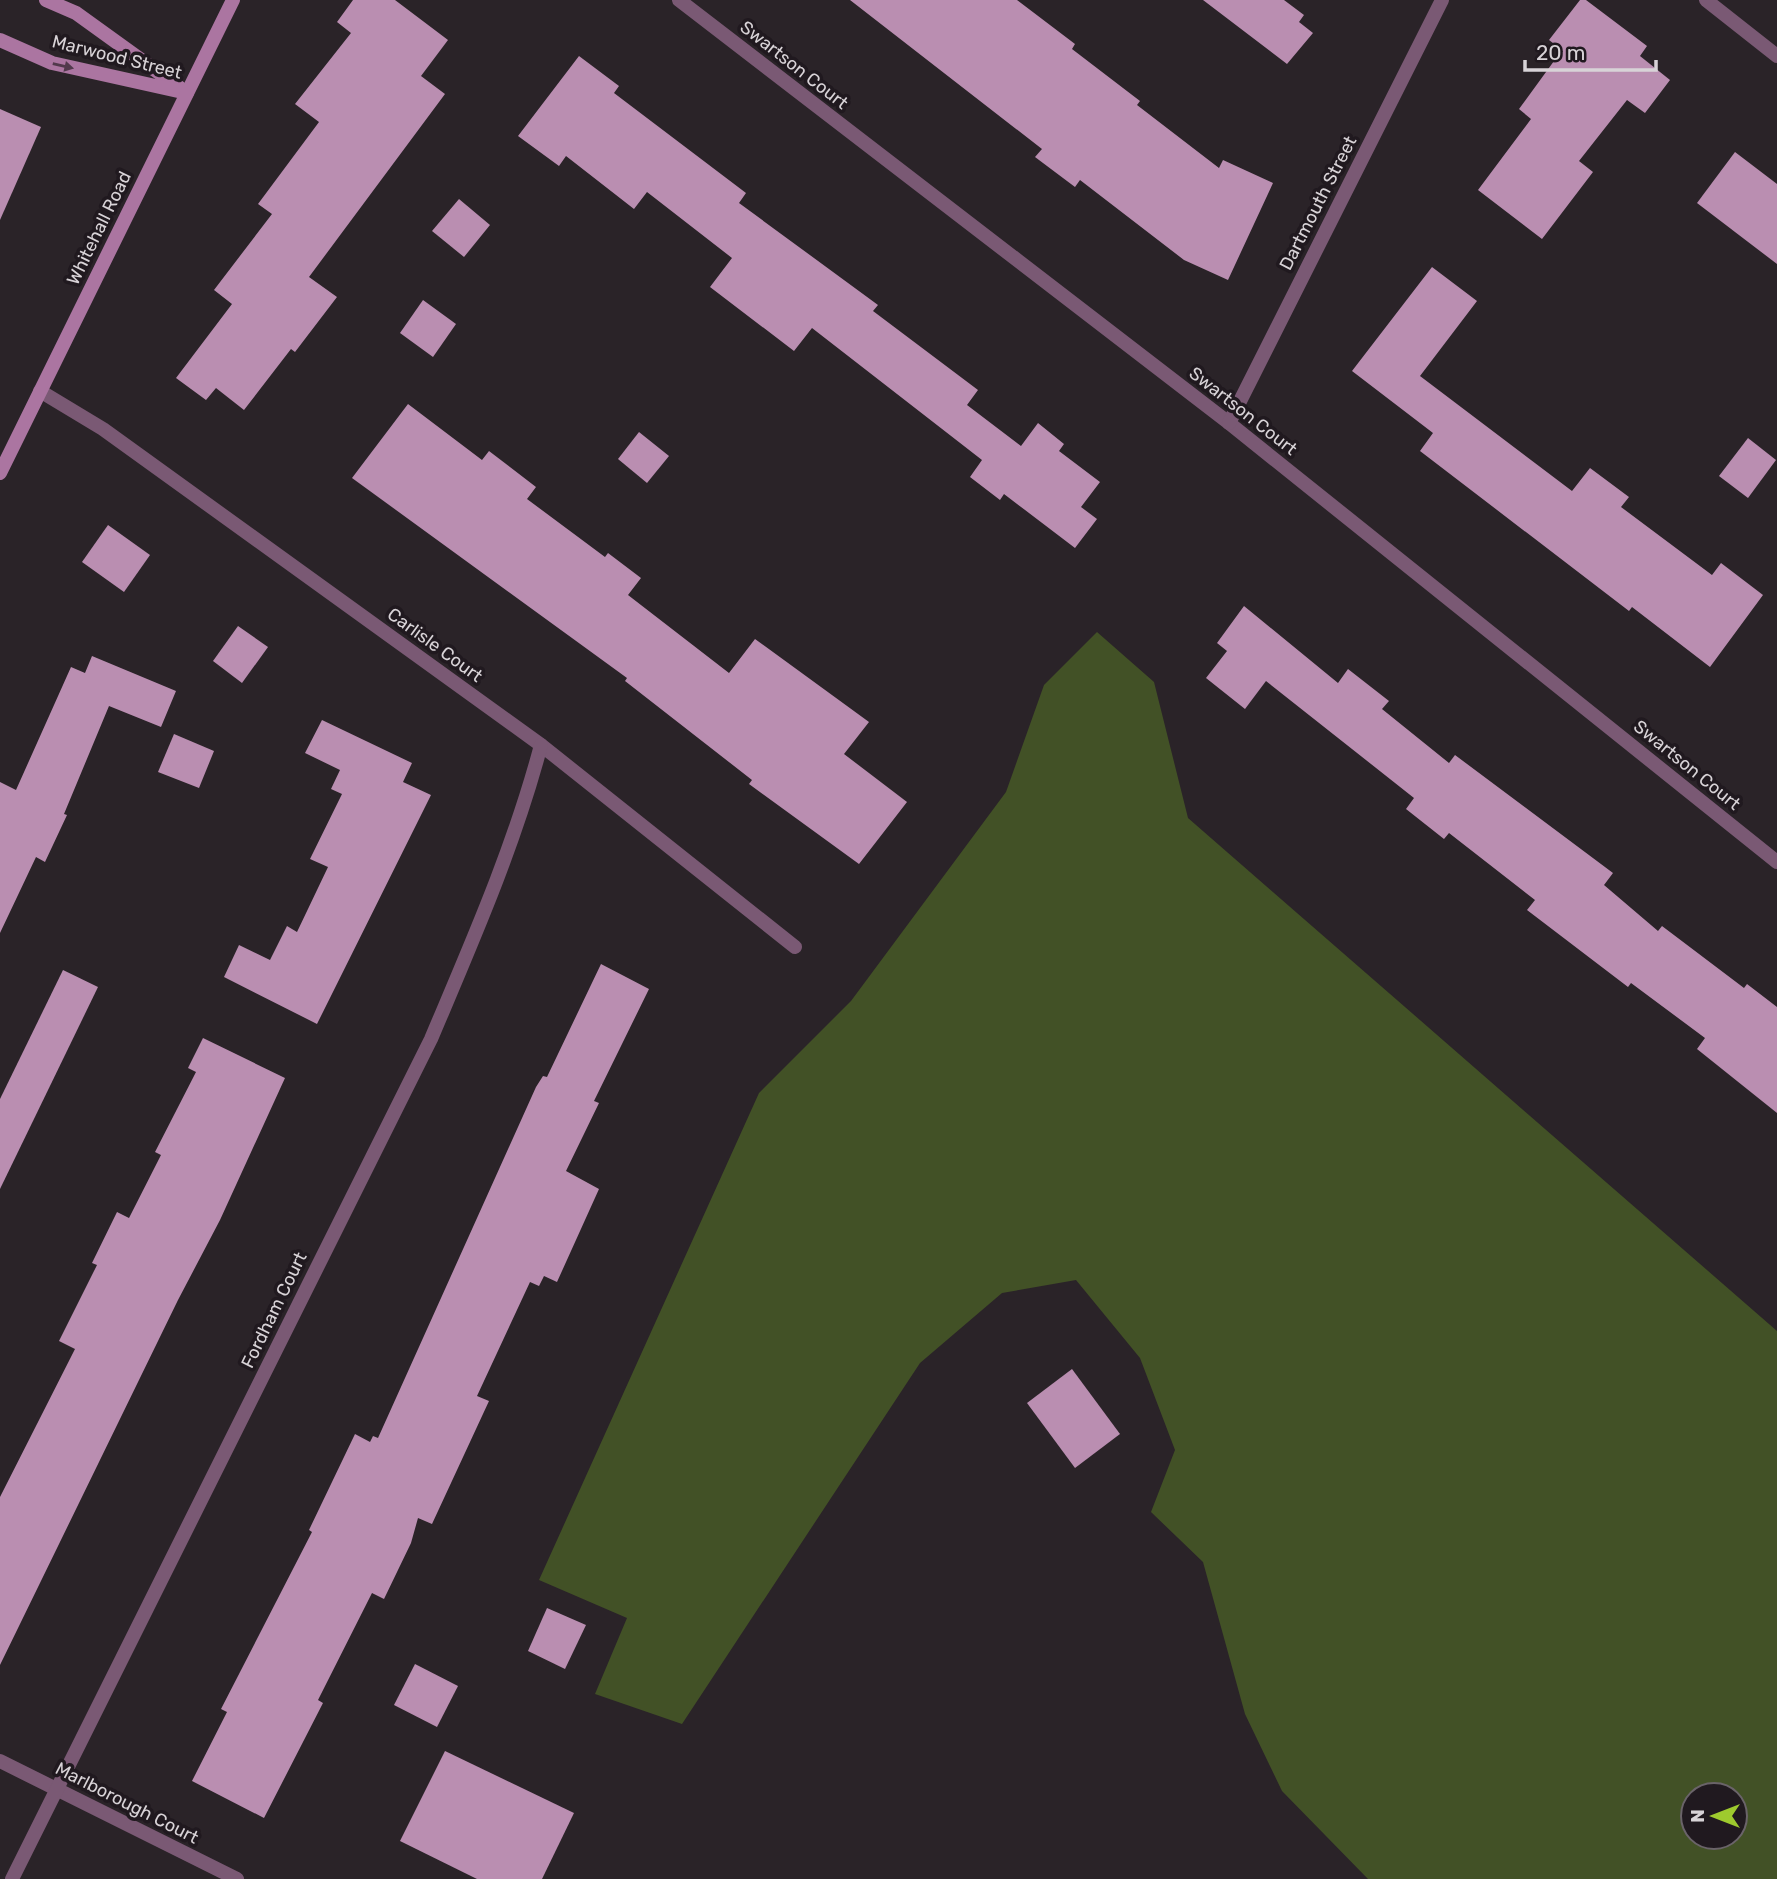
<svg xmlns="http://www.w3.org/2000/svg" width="1777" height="1879" viewBox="0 0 1777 1879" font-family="Rubik,sans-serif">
  <rect width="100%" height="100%" fill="#2a2328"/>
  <!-- green -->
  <path fill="#425126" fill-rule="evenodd" d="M 1097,632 L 1154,682 L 1188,818 L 1777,1331 L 1777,1879 L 1368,1879 L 1282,1791 L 1245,1714 L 1203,1562 L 1151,1512 L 1175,1450 L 1140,1358 L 1076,1280 L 1002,1293 L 920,1363 L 682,1724 L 595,1694 L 627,1618 L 539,1580 L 759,1093 L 851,1001 L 1006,792 L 1044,685 ZM 1693,1795 L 1735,1795 L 1735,1837 L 1693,1837 Z"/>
  <!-- building -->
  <g fill="#ba8eb1">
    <path d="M 353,0 L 395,0 L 448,40 L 421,76 L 445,94 L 309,277 L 337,297 L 295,352 L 291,349 L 244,410 L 216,388 L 206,400 L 176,378 L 232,304 L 214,290 L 272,214 L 258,204 L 319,122 L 295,104 L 351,33 L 337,22 Z"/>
    <path d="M 850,0 L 1017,0 L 1075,44 L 1072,49 L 1140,101 L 1137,105 L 1219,168 L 1223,160 L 1273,183 L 1228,280 L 1184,260 L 1080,180 L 1075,187 L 1035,157 L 1042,149 Z"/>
    <path d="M 1203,0 L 1284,0 L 1304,15 L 1299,22 L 1313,33 L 1287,64 Z"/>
    <path d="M 1580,0 L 1586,0 L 1647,46 L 1640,56 L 1670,80 L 1645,113 L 1627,100 L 1579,161 L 1593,172 L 1542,239 L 1478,190 L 1531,119 L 1519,109 L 1562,50 L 1549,40 Z"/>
    <path d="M 579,56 L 619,86 L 614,93 L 746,193 L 739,203 L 878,305 L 873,311 L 978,390 L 967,405 L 1021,446 L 1038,423 L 1064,444 L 1059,451 L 1100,482 L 1081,507 L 1097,519 L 1075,548 L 1004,494 L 1000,500 L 970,477 L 982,460 L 812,328 L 794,351 L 710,287 L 732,258 L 647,192 L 634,209 L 566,156 L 559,166 L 518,136 Z"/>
    <path d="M 0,109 L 41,127 L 0,220 Z"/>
    <path d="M 1735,152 L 1777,184 L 1777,264 L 1697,203 Z"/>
    <path d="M 459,199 L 490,225 L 464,257 L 432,231 Z"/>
    <path d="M 1432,267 L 1477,301 L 1420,376 L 1572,491 L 1590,468 L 1629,497 L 1621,507 L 1712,575 L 1721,563 L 1763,595 L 1710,667 L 1632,607 L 1629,611 L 1420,451 L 1433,433 L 1352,371 Z"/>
    <path d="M 423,300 L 456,324 L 433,357 L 400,333 Z"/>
    <path d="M 408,404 L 482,460 L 489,451 L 536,487 L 527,499 L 605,557 L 608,553 L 641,578 L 628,595 L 729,673 L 755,639 L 869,722 L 844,754 L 907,802 L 859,864 L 749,784 L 752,780 L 625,681 L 627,678 L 352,478 Z"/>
    <path d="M 639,432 L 669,456 L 647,483 L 618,459 Z"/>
    <path d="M 1748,438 L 1776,460 L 1748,498 L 1719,476 Z"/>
    <path d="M 108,525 L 150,555 L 124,592 L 82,562 Z"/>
    <path d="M 1244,606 L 1338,683 L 1348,669 L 1389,701 L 1382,709 L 1449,763 L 1455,755 L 1613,873 L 1604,885 L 1658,931 L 1662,926 L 1744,988 L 1747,984 L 1777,1007 L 1777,1113 L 1697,1049 L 1705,1038 L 1631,983 L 1628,987 L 1527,910 L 1535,900 L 1449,833 L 1444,839 L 1406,809 L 1414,798 L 1266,681 L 1245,709 L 1206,678 L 1227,651 L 1217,643 Z"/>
    <path d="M 238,626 L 268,647 L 242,683 L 213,661 Z"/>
    <path d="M 92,656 L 176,691 L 161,727 L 109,706 L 64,814 L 67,815 L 45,862 L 36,857 L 0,933 L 0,782 L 16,790 L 71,667 L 85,673 Z"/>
    <path d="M 322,720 L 412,763 L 403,782 L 431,795 L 317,1024 L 224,977 L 239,945 L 270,960 L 287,926 L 297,932 L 328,867 L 310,859 L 342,794 L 331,789 L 340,770 L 305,753 Z"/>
    <path d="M 174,734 L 214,751 L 199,788 L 158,772 Z"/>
    <path d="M 601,964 L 649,989 L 594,1101 L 599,1103 L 566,1171 L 599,1189 L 557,1282 L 544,1276 L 539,1286 L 530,1282 L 477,1396 L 489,1401 L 432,1524 L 418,1518 L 411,1543 L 384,1599 L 372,1593 L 318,1700 L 323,1703 L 264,1818 L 192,1781 L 227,1712 L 221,1709 L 312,1532 L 309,1530 L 355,1434 L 370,1442 L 373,1436 L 378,1438 L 536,1087 L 543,1076 L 547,1077 Z"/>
    <path d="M 63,970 L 98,987 L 0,1189 L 0,1099 Z"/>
    <path d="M 203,1038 L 285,1078 L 220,1220 L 178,1300 L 0,1665 L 0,1497 L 75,1349 L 59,1341 L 97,1265 L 92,1263 L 117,1212 L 129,1218 L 161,1155 L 155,1152 L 196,1072 L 188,1068 Z"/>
    <path d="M 1072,1369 L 1120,1434 L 1075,1468 L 1027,1403 Z"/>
    <path d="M 547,1608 L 586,1625 L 565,1669 L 528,1651 Z"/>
    <path d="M 415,1664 L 458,1686 L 437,1727 L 394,1705 Z"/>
    <path d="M 445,1751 L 574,1813 L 542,1879 L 477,1879 L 400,1841 Z"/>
  </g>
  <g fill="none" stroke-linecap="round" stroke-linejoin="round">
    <!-- street -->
    <g stroke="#7a5974" stroke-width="14">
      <path d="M 679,0 L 1229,423 L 1777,862"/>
      <path d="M 1706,0 L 1777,56"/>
      <path d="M 40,391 L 103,429 L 541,745 L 795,947"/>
      <path d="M 1229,423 L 1442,0"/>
      <path d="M 0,1761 L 237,1879"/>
      <path d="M 12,1879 L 431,1039 C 472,942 514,847 541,745"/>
    </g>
    <!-- secondary -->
    <g stroke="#ab75a1" stroke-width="14">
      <path d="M 46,0 L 76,13 L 180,88"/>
      <path d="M 0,40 L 52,63 L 187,93"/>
      <path d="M 0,473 L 233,0"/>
    </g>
  </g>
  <!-- one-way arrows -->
  <defs><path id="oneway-solid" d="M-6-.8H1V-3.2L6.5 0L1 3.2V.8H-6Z" transform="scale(1.75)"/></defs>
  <use fill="#51394c" href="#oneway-solid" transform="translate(63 66) rotate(13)"/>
  <g text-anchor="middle" stroke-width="7" stroke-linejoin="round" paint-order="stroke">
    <!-- street labels -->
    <g font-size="18" fill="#d8d3d7" stroke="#20191f">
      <text transform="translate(117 57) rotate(14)" y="6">Marwood Street</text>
      <text transform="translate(794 65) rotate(38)" y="6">Swartson Court</text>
      <text transform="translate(1318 203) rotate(-63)" y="6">Dartmouth Street</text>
      <text transform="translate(99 228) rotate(-64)" y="6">Whitehall Road</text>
      <text transform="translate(1243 411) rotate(38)" y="6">Swartson Court</text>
      <text transform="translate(435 645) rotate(36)" y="6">Carlisle Court</text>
      <text transform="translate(1687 765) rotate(39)" y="6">Swartson Court</text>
      <text transform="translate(274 1310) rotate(-64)" y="6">Fordham Court</text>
      <text transform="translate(127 1803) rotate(27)" y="6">Marlborough Court</text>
    </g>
  </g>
  <!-- north arrow -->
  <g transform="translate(1714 1816) rotate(270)"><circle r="33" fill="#20191f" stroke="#6a6369" stroke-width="2"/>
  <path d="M0-5L12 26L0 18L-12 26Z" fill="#9eca2e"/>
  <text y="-10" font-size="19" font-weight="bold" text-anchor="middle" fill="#d8d3d7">N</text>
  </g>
  <!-- scale -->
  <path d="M1525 60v10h131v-10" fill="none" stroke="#d8d3d7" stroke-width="3.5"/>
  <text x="1536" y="60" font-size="21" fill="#d8d3d7" stroke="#20191f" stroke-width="5" paint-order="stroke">20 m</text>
</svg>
